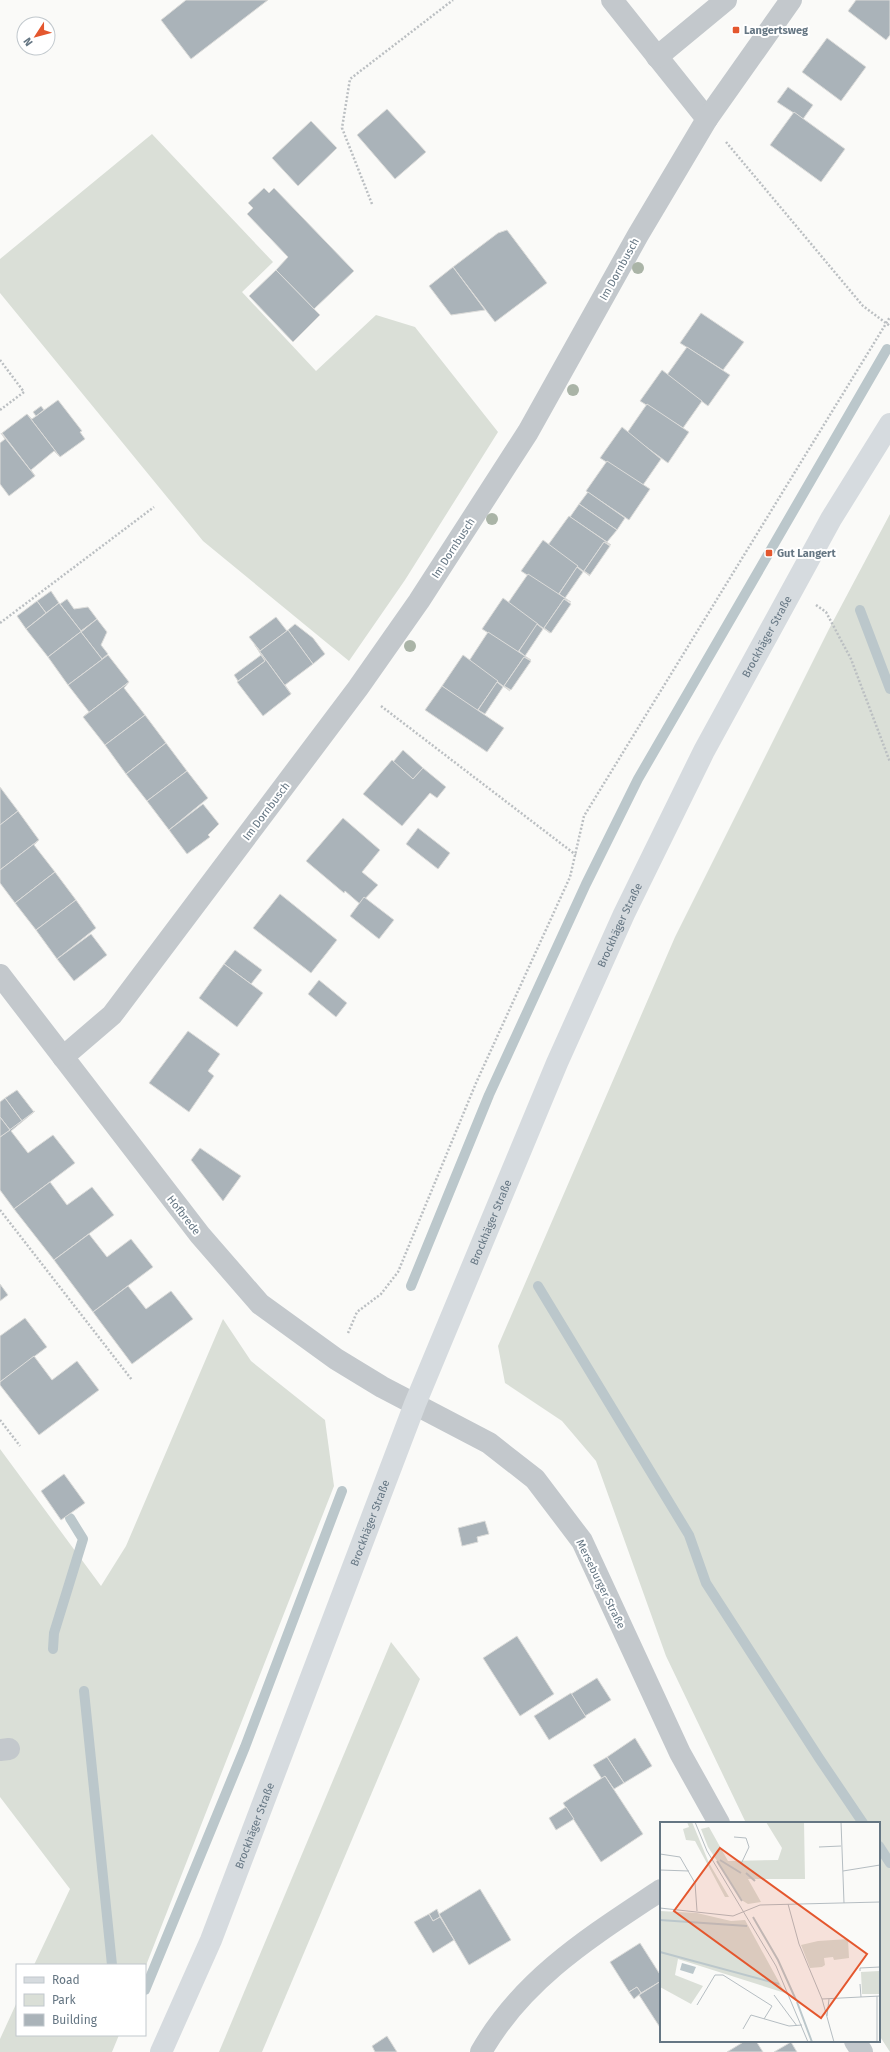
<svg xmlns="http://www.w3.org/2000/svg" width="890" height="2052" viewBox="0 0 890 2052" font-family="'Fira Sans',sans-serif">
  <rect width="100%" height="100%" fill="#fafaf8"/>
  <!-- green -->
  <g fill="#dadfd7">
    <path d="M 152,134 L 273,262 L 242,292 L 316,371 L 376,315 L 415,327 L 498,432 L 405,580 L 349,661 L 203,541 L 0,293 L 0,259 Z"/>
    <path d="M 890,514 L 890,2052 L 879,2035 L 879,1823 L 746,1823 L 666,1656 L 596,1461 L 562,1421 L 505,1383 L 498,1346 L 675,937 L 829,629 Z"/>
    <path d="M 223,1319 L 251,1361 L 325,1420 L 334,1486 L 145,1968 L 145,1965 L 34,1965 L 70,1889 L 0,1797 L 0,1449 L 101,1586 L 126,1546 Z"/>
    <path d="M 391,1642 L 420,1679 L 262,2052 L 219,2052 Z"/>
    <path d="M 17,2002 L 17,2035 L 119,2035 L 112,2052 L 0,2052 L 0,2039 Z"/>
  </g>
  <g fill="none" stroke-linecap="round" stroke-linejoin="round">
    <!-- stream -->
    <g stroke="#bbc7cb" stroke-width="10">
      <path d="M 860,610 L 890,689"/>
      <path d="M 411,1286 L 489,1095 L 586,884 L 638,779 L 887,349"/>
      <path d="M 538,1286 L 689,1535 L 706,1583 L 819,1758 L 863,1823"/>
      <path d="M 53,1649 L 54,1633 L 83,1539 L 70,1518"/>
      <path d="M 84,1691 L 112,1965"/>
      <path d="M 879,1846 L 890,1863"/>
      <path d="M 145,1990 L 245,1747 L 342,1491"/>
    </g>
  </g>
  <!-- building -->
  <g fill="#aab3b9" stroke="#dcdcda">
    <path d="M 186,0 L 268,0 L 191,59 L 161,20 Z"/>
    <path d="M 856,0 L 890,0 L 890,35 L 886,40 L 848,11 Z"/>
    <path d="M 827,38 L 866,67 L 841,101 L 802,72 Z"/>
    <path d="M 788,87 L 813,105 L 803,119 L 777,102 Z"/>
    <path d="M 387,109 L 426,152 L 395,179 L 357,135 Z"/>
    <path d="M 794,112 L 845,149 L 821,182 L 770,145 Z"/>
    <path d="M 311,121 L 337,148 L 298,186 L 272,158 Z"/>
    <path d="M 264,188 L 269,193 L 274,188 L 354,271 L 314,309 L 276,270 L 288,257 L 247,214 L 253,208 L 248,203 Z"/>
    <path d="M 507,230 L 547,283 L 495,322 L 453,267 L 498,233 Z"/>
    <path d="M 453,267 L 485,310 L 451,315 L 429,286 Z"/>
    <path d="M 276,270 L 320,315 L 293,342 L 249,296 Z"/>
    <path d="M 701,313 L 744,342 L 723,370 L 680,343 Z"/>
    <path d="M 687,347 L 730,375 L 708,406 L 667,375 Z"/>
    <path d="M 662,370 L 702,401 L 683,428 L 640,401 Z"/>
    <path d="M 58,400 L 82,431 L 80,432 L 85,439 L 60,457 L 27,414 L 32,419 Z"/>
    <path d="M 647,404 L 689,432 L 668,463 L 627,433 Z"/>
    <path d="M 41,406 L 44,410 L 36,416 L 33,412 Z"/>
    <path d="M 27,414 L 60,457 L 54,451 L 31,470 L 35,476 L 2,433 Z"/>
    <path d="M 622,427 L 661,459 L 643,485 L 600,458 Z"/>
    <path d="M 1,433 L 35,476 L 9,496 L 0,484 L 0,443 L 5,439 Z"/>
    <path d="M 607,461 L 650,489 L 629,520 L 586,491 Z"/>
    <path d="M 588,492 L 625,518 L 617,530 L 579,504 Z"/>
    <path d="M 579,504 L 617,530 L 607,542 L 570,517 Z"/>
    <path d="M 569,516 L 611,545 L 604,542 L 584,571 L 590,576 L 548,545 Z"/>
    <path d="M 543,540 L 578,566 L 558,595 L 521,571 Z"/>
    <path d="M 604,542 L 610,546 L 590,575 L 584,571 Z"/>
    <path d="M 577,567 L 583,572 L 565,598 L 559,594 Z"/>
    <path d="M 528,574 L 571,602 L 564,599 L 544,628 L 550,633 L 508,603 Z"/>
    <path d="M 51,591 L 59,603 L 46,613 L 37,601 Z"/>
    <path d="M 503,598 L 538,624 L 518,652 L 482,629 Z"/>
    <path d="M 67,599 L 74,609 L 88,607 L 97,619 L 81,631 L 60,604 Z"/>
    <path d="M 564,599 L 571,604 L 551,633 L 544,628 Z"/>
    <path d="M 37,601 L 46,613 L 26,629 L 17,616 Z"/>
    <path d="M 59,603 L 81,631 L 87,627 L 48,657 L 26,629 Z"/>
    <path d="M 276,617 L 287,631 L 260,651 L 249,637 Z"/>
    <path d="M 97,619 L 107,632 L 101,645 L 108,654 L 102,659 L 81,632 Z"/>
    <path d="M 295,624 L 313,638 L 325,654 L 313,664 L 288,630 Z"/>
    <path d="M 537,624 L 543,629 L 525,656 L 519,651 Z"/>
    <path d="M 87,627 L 81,632 L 102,659 L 108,655 L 68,685 L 48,657 Z"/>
    <path d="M 288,630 L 313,664 L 285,685 L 291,694 L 255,645 L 260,651 Z"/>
    <path d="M 488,632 L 531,660 L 524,657 L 504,686 L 510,691 L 469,661 Z"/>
    <path d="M 255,645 L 291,694 L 263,716 L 237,682 L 265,661 Z"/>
    <path d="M 108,655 L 129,682 L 83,717 L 89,712 L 68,685 Z"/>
    <path d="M 261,655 L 265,661 L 238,681 L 234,675 Z"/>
    <path d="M 463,655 L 498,681 L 477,711 L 442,686 Z"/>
    <path d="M 524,657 L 531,661 L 511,690 L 504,686 Z"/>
    <path d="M 129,682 L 124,688 L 145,715 L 105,745 L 83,717 Z"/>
    <path d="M 497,682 L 503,687 L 485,714 L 478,710 Z"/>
    <path d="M 442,686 L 504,728 L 487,752 L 425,710 Z"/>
    <path d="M 145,715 L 166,743 L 126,774 L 105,745 Z"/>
    <path d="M 166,743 L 187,771 L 147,801 L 126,774 Z"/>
    <path d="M 403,750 L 423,768 L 413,779 L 393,762 Z"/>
    <path d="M 392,760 L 413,779 L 423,768 L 446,787 L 437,798 L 430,793 L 402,826 L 363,794 Z"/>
    <path d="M 187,771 L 208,798 L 169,830 L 147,801 Z"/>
    <path d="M 0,787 L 18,811 L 0,825 Z"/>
    <path d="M 203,804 L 219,824 L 208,835 L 210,837 L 187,854 L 169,830 Z"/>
    <path d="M 18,811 L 39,840 L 0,870 L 0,825 Z"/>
    <path d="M 343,818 L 380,850 L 362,872 L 378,885 L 360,904 L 345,891 L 344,893 L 306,861 Z"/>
    <path d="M 418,828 L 450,853 L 438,869 L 406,844 Z"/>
    <path d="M 39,840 L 34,845 L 55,872 L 15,903 L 0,883 L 0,870 Z"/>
    <path d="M 55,872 L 76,900 L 36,930 L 15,903 Z"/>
    <path d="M 280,894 L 337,940 L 311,973 L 253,928 Z"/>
    <path d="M 364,897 L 394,920 L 379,939 L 350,916 Z"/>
    <path d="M 76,900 L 96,928 L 57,959 L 36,930 Z"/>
    <path d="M 91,934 L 107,955 L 74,981 L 57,959 Z"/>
    <path d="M 235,950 L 262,970 L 251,984 L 224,964 Z"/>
    <path d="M 224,964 L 263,993 L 237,1027 L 199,998 Z"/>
    <path d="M 319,980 L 347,1003 L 336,1017 L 308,994 Z"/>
    <path d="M 188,1031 L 220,1054 L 208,1071 L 214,1076 L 189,1112 L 149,1083 Z"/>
    <path d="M 17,1090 L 34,1112 L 22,1121 L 5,1098 Z"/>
    <path d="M 5,1098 L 22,1121 L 10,1130 L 0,1117 L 0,1102 Z"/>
    <path d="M 35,1111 L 11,1131 L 28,1153 L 53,1135 L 75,1163 L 14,1209 L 0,1190 L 0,1137 Z"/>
    <path d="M 0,1117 L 10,1130 L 0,1137 Z"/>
    <path d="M 200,1148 L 241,1176 L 223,1201 L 191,1160 Z"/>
    <path d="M 50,1182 L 67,1205 L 92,1187 L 114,1215 L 54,1260 L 14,1209 Z"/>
    <path d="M 89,1234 L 107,1257 L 131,1239 L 153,1267 L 93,1312 L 54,1260 Z"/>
    <path d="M 0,1284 L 8,1295 L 0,1301 Z"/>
    <path d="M 128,1286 L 146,1309 L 171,1291 L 193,1319 L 132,1364 L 93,1312 Z"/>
    <path d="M 25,1318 L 47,1347 L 0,1382 L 0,1336 Z"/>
    <path d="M 34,1356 L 52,1380 L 77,1361 L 99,1390 L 39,1435 L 0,1385 L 0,1382 Z"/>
    <path d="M 64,1474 L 85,1503 L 61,1520 L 41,1491 Z"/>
    <path d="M 485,1521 L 489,1534 L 477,1537 L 478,1542 L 462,1546 L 458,1528 Z"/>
    <path d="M 517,1636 L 554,1694 L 520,1716 L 483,1658 Z"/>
    <path d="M 597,1678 L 611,1700 L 585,1716 L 571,1694 Z"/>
    <path d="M 571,1693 L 586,1717 L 549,1740 L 534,1716 Z"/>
    <path d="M 635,1738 L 652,1766 L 624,1783 L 607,1757 Z"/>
    <path d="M 607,1757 L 624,1783 L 614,1789 L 605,1776 L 602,1779 L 593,1765 Z"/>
    <path d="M 605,1776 L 643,1834 L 601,1862 L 563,1803 Z"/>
    <path d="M 566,1807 L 574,1819 L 556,1830 L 549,1818 Z"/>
    <path d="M 480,1889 L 511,1940 L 469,1965 L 439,1914 Z"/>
    <path d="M 437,1909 L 440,1917 L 433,1921 L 429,1914 Z"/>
    <path d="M 429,1914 L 433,1921 L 440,1917 L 454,1940 L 433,1953 L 414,1922 Z"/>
    <path d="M 640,1943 L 661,1976 L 661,1981 L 641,1993 L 637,1987 L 629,1992 L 610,1962 Z"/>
    <path d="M 661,1981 L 661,2029 L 639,1995 Z"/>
    <path d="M 637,1987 L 641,1993 L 634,1999 L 629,1992 Z"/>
    <path d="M 387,2036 L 397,2052 L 375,2052 L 372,2046 Z"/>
    <path d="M 745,2041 L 756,2041 L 763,2052 L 727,2052 Z"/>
    <path d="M 791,2042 L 797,2052 L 774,2052 Z"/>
  </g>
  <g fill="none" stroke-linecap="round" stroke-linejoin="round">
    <!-- path -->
    <g stroke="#bbbfc2" stroke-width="2.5" stroke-dasharray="2 2" stroke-linecap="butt">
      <path d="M 726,142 L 863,306 L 890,326"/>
      <path d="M 372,204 L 342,128 L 350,79 L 453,0"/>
      <path d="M 0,360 L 24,392 L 0,410"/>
      <path d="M 816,605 L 826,612 L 851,659 L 890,762"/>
      <path d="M 0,623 L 154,507"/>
      <path d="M 381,706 L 576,855"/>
      <path d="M 0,1210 L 132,1380"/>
      <path d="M 348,1333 L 357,1312 L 381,1294 L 398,1272 L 476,1083 L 570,877 L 584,816 L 890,317"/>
      <path d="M 0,1420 L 20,1446"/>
    </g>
    <!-- minor -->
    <g stroke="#c3c8cc" stroke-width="22">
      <path d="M 612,0 L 707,119"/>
      <path d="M 657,57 L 726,0"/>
      <path d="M 0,975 L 200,1235 L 260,1304 L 336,1359 L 382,1387 L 489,1443 L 535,1479 L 582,1541 L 680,1753 L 719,1823"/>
      <path d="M 63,1057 L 112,1015 L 358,688 L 419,601 L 528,432 L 638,235 L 707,119 L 791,0"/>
      <path d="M 0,1750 L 9,1749"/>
      <path d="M 855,2041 L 862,2052"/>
      <path d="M 481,2052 C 523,1978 592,1936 661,1890"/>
    </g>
    <!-- major -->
    <path stroke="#d6dbdf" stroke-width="22" id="s1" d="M 161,2052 L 211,1940 L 415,1404 L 557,1063 L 624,914 L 704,751 L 831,519 L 890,424"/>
  </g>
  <!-- trees -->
  <g fill="#aab4a7">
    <circle cx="638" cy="268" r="6"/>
    <circle cx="573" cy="390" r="6"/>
    <circle cx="492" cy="519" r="6"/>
    <circle cx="410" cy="646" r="6"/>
  </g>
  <!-- markers -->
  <g fill="#e4572e" stroke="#fff" stroke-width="1.5">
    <rect x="732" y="26" width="8" height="8" rx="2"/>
    <rect x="765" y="549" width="8" height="8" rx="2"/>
  </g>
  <g text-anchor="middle" stroke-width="4" stroke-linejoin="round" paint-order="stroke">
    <!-- poi labels -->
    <g font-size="11" font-weight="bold" fill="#657683" stroke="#fff" text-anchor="start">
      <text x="744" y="34">Langertsweg</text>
      <text x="777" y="557">Gut Langert</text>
    </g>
    <!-- street labels -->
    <g font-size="11" fill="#657683" stroke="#fff">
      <text transform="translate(619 269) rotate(-61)" y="4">Im Dornbusch</text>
      <text transform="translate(453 548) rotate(-57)" y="4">Im Dornbusch</text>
      <text dy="4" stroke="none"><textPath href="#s1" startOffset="1541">Brockhäger Straße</textPath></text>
      <text transform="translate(266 811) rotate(-53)" y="4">Im Dornbusch</text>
      <text dy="4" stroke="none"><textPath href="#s1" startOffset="1217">Brockhäger Straße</textPath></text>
      <text transform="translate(184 1215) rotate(52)" y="4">Hofbrede</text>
      <text dy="4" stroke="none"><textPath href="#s1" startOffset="893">Brockhäger Straße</textPath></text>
      <text dy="4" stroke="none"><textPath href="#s1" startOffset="569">Brockhäger Straße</textPath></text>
      <text transform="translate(601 1584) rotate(64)" y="4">Merseburger Straße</text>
      <text dy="4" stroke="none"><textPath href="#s1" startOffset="245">Brockhäger Straße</textPath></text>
    </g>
  </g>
  <!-- overview -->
  <g transform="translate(660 1822)">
    <rect width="220" height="220" fill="#fafaf8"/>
    <path d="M 27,0 L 32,0 L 49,41 L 69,75 L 65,75 L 35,19 L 26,18 L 23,7 L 29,5 ZM 106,0 L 144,0 L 145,57 L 88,57 L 101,80 L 88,82 L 83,79 L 48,25 L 41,7 L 49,5 L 68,39 L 118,38 L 122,26 ZM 0,89 L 37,91 L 71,99 L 85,98 L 125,171 L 18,137 L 15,153 L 43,164 L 31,182 L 0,165 ZM 188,117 L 189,136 L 174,138 L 173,135 L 164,136 L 165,143 L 162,145 L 150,146 L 141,123 L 158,119 ZM 219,149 L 219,172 L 202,172 L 201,150 Z" fill="#dadfd7"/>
    <path d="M 22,141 L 36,145 L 33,152 L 20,148 Z" fill="#bbc7cb"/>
    <path fill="none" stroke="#bbc7cb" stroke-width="2" d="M 60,38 L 81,51M 57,39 L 82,79M 86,51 L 95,59M 93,95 L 118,138 L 136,178M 0,98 L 87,104M 0,130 L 119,162M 137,180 L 152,220"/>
    <path fill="none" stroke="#b5bdc2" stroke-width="1" d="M 35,0 L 47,29 L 116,144 L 148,220M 181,0 L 184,81M 74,15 L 86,16 L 89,25 L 81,42M 159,25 L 181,24M 0,32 L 20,35 L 35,61 L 37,89M 0,48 L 29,49M 183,49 L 220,43M 128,82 L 139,122 L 162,177 L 174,220M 0,86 L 73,94 L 100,83 L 220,80M 200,149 L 200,146 L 220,145 L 220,120M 200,162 L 201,175M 114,173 L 137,204M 217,174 L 217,220M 162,177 L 220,174M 37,183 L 55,153 L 63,153 L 112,184 L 104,197M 167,194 L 169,177M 83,207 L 91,193 L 129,204 L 142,203"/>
    <path fill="#e4572e" fill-opacity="0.15" stroke="#e4572e" stroke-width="2" d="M 60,26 L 207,132 L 161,196 L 14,89 Z"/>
    <rect width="220" height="220" fill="none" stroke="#657683" stroke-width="2"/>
  </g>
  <!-- legend -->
  <rect x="16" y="1964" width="130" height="72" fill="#ffffff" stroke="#c1c8cd"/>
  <rect x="24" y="1977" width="20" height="6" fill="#d6dbdf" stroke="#c1c8cd"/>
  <text x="52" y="1984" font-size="12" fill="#657683">Road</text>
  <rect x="24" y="1994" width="20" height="12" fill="#dadfd7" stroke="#c1c8cd"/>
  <text x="52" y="2004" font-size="12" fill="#657683">Park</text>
  <rect x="24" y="2014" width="20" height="12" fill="#aab3b9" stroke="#c1c8cd"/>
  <text x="52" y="2024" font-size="12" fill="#657683">Building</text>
  <!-- north arrow -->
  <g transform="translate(36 36) rotate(234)"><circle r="19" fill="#ffffff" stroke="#c1c8cd"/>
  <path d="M0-3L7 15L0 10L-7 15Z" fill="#e4572e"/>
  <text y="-6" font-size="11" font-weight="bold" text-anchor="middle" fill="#657683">N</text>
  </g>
</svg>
